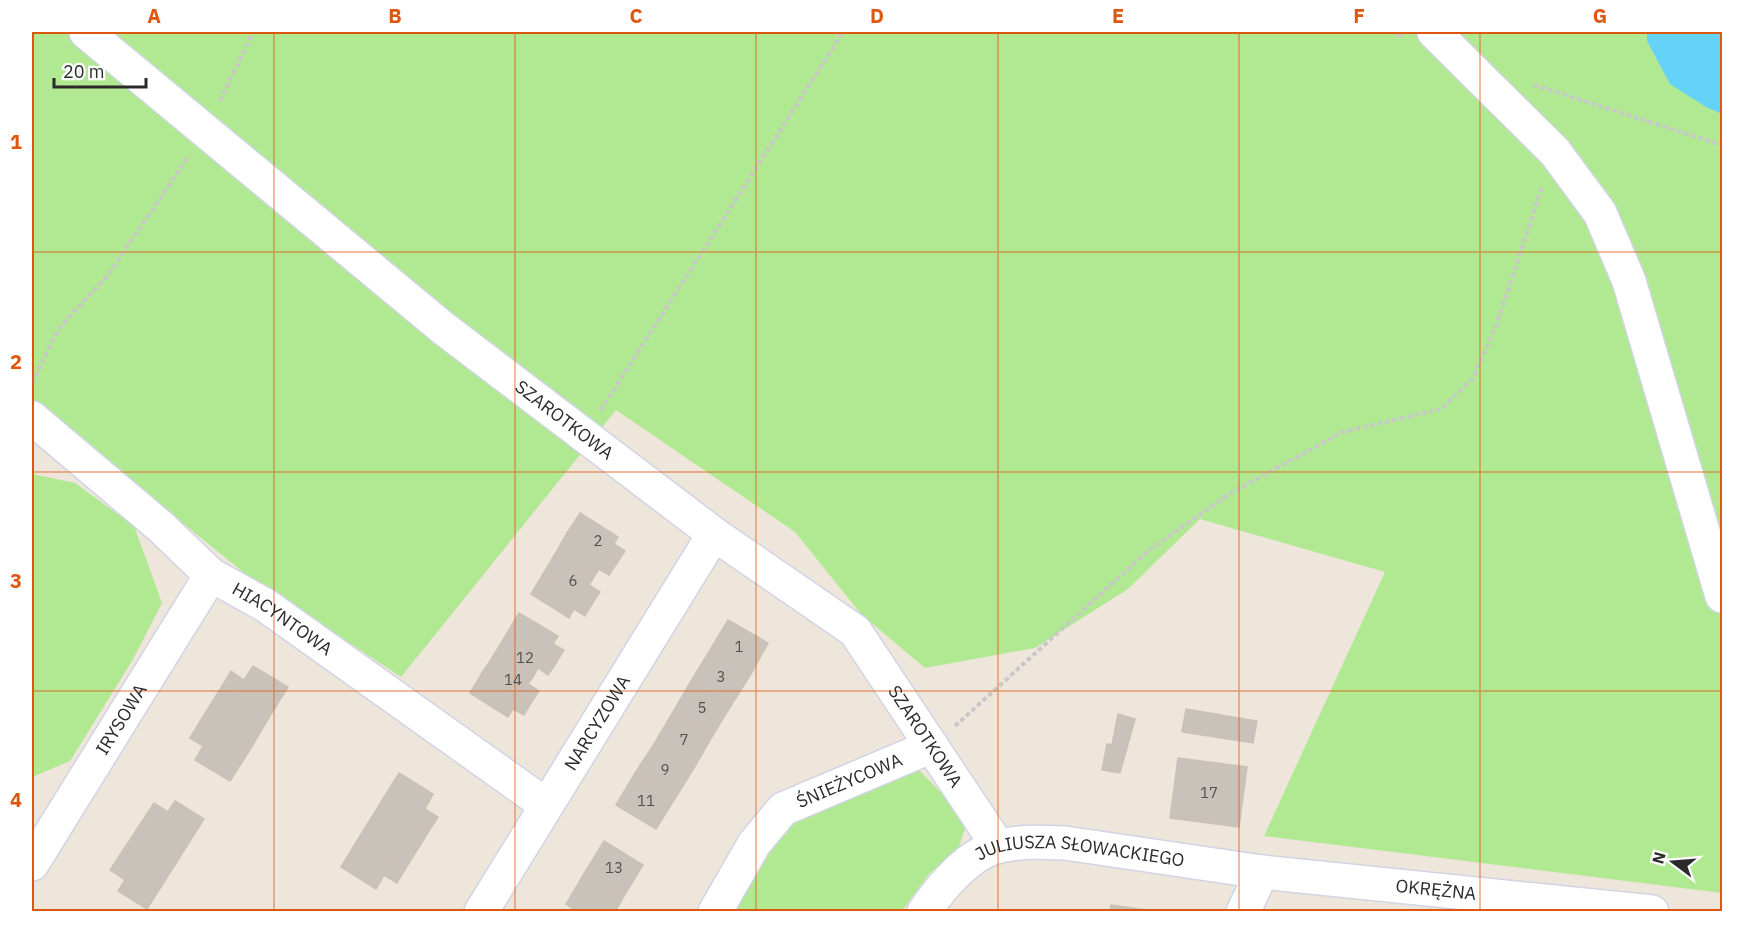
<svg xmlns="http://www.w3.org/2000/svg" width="1754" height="943" viewBox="0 0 1754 943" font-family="'IBM Plex Sans',sans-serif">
  <rect width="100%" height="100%" fill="#eee5db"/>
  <!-- green -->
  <g fill="#b1e993">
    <path d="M 32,32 L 1722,32 L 1722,893 L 1264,836 L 1385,572 L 1200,519 L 1128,589 L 1035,648 L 925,668 L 861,614 L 795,532 L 616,410 L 401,677 L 248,576 L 32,401 Z"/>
    <path d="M 32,474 L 75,483 L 134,526 L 162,603 L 132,661 L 70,761 L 32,777 Z"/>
    <path d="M 918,769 L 968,820 L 958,849 L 929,874 L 902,911 L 732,912 L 780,828 Z"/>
  </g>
  <!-- water -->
  <path fill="#65d3f8" d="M 1647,32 L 1722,32 L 1722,114 L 1706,107 L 1670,84 L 1647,41 Z"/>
  <!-- building -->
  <g fill="#c9c2bb" stroke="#c9c2b5" stroke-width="1.5">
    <path d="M 580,513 L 618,537 L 614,544 L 625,551 L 617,563 L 567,533 Z"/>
    <path d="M 567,533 L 617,563 L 609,575 L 599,569 L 594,577 L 555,554 Z"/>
    <path d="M 555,554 L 594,577 L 589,585 L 600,592 L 592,604 L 543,574 Z"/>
    <path d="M 543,574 L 592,604 L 585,616 L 574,609 L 569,618 L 531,594 Z"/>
    <path d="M 519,613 L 558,636 L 553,644 L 564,650 L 556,663 L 507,633 Z"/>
    <path d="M 728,620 L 768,643 L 751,674 L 710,650 Z"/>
    <path d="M 507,633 L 556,663 L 548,675 L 538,668 L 533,677 L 495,653 Z"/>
    <path d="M 710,650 L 751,674 L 732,704 L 691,681 Z"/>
    <path d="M 495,653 L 533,677 L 528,684 L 539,691 L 531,703 L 482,673 Z"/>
    <path d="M 253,666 L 288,687 L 270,716 L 222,686 L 231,671 L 244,680 Z"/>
    <path d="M 482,673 L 531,703 L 524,715 L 513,709 L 508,717 L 470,693 Z"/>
    <path d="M 691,681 L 732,704 L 713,735 L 673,712 Z"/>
    <path d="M 222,686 L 270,716 L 248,753 L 199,723 Z"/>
    <path d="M 1186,709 L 1257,721 L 1253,743 L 1182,732 Z"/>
    <path d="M 673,712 L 713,735 L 694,768 L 654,744 Z"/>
    <path d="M 1118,714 L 1135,719 L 1120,773 L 1102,770 L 1107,744 L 1112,745 Z"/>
    <path d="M 199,723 L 248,753 L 230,781 L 195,760 L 203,746 L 190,738 Z"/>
    <path d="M 654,744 L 694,768 L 676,797 L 635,773 Z"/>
    <path d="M 1178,758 L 1247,767 L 1239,827 L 1170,818 Z"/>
    <path d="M 399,773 L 433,794 L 425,809 L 438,817 L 429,831 L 381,802 Z"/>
    <path d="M 635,773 L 676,797 L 656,829 L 616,805 Z"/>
    <path d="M 175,801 L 204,819 L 147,909 L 118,891 L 125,880 L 110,870 L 154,803 L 168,812 Z"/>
    <path d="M 381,802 L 429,831 L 406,868 L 358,839 Z"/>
    <path d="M 358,839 L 406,868 L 397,883 L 384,875 L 376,889 L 341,867 Z"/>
    <path d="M 604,841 L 643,865 L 624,896 L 585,872 Z"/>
    <path d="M 585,872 L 624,896 L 615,912 L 578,912 L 566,904 Z"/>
    <path d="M 1111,905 L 1160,912 L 1110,912 Z"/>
  </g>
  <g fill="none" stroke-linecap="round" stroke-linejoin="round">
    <!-- minor casing -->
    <g stroke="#d0d4e5" stroke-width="36">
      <g id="minor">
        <path id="s1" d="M 86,32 L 443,328 L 714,534 L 855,631 L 998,846"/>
        <path d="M 1434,32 L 1555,152 L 1600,213 L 1629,281 L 1722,596"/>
        <path id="s2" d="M 32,418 L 161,527 L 211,575 L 265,605 L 546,805"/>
        <path id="s3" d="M 32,864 L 211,575"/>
        <path id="s4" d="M 481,912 L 714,534"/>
        <path id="s5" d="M 715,912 L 754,844 L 783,809 L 932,746"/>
        <path id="s6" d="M 924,912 C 940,888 970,852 1000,846 C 1021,841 1043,842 1065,843 L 1262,872 L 1652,912"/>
        <path d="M 1243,912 L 1262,872"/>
      </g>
    </g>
    <!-- path -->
    <g stroke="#c8c8c8" stroke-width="4" stroke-dasharray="4.5 3" stroke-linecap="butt">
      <path d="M 1391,32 L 1404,37"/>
      <path d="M 1534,85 L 1722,145"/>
      <path d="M 220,101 L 253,32"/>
      <path d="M 32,383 L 59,328 L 108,275 L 188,157"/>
      <path d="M 601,410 L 843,32"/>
      <path d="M 955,726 L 1148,551 L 1229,494 L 1343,432 L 1441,409 L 1473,378 L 1496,326 L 1542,187"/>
    </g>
    <!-- minor -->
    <use href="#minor" stroke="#fff" stroke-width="33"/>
  </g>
  <!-- grid -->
  <path fill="none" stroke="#de570e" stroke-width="1.5" stroke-opacity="0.55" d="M 274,32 L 274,912M 515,32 L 515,912M 756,32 L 756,912M 998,32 L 998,912M 1239,32 L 1239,912M 1480,32 L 1480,912M 32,252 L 1722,252M 32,472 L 1722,472M 32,691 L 1722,691"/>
  <g text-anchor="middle" stroke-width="5" stroke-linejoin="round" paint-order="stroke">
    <!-- number labels -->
    <g font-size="15" fill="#52504e">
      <text x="598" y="546">2</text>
      <text x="573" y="586">6</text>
      <text x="739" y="652">1</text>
      <text x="525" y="663">12</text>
      <text x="721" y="682">3</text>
      <text x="513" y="685">14</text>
      <text x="702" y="713">5</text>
      <text x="684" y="745">7</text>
      <text x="665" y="775">9</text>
      <text x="1209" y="798">17</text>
      <text x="646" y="806">11</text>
      <text x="614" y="873">13</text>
    </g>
    <!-- street labels -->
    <g font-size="18" fill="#2a2a2a" stroke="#fff">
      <text dy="6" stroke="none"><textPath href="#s1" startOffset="616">SZAROTKOWA</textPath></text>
      <text dy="6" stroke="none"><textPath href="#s2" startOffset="322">HIACYNTOWA</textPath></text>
      <text dy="6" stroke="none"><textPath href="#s3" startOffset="170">IRYSOWA</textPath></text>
      <text dy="6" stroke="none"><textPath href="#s4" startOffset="222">NARCYZOWA</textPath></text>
      <text dy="6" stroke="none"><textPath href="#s1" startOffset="1102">SZAROTKOWA</textPath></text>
      <text dy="6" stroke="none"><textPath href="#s5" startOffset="196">ŚNIEŻYCOWA</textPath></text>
      <text dy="6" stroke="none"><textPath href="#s6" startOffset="183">JULIUSZA SŁOWACKIEGO</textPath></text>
      <text dy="6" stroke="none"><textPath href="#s6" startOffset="542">OKRĘŻNA</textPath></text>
    </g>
  </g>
  <!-- border -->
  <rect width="1754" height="943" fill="none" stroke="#ffffff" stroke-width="66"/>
  <!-- north arrow -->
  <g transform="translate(1673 862) rotate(286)" stroke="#ffffff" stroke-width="4.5" paint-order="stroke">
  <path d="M0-4.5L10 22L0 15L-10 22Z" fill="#2a2a2a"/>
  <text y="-9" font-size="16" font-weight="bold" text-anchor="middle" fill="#2a2a2a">N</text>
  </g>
  <!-- scale -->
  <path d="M54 78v9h92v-9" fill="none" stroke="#2a2a2a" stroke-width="3"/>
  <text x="63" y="78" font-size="18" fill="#2a2a2a" stroke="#ffffff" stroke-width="4.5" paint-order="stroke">20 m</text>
  <rect x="33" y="33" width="1688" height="877" fill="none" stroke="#de570e" stroke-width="2"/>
  <g font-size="20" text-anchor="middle" font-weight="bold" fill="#de570e">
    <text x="154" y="23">A</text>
    <text x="395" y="23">B</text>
    <text x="636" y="23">C</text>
    <text x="877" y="23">D</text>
    <text x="1118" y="23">E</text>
    <text x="1359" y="23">F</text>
    <text x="1600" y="23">G</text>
    <text x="16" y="149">1</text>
    <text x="16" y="369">2</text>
    <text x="16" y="588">3</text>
    <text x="16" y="807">4</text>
  </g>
</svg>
